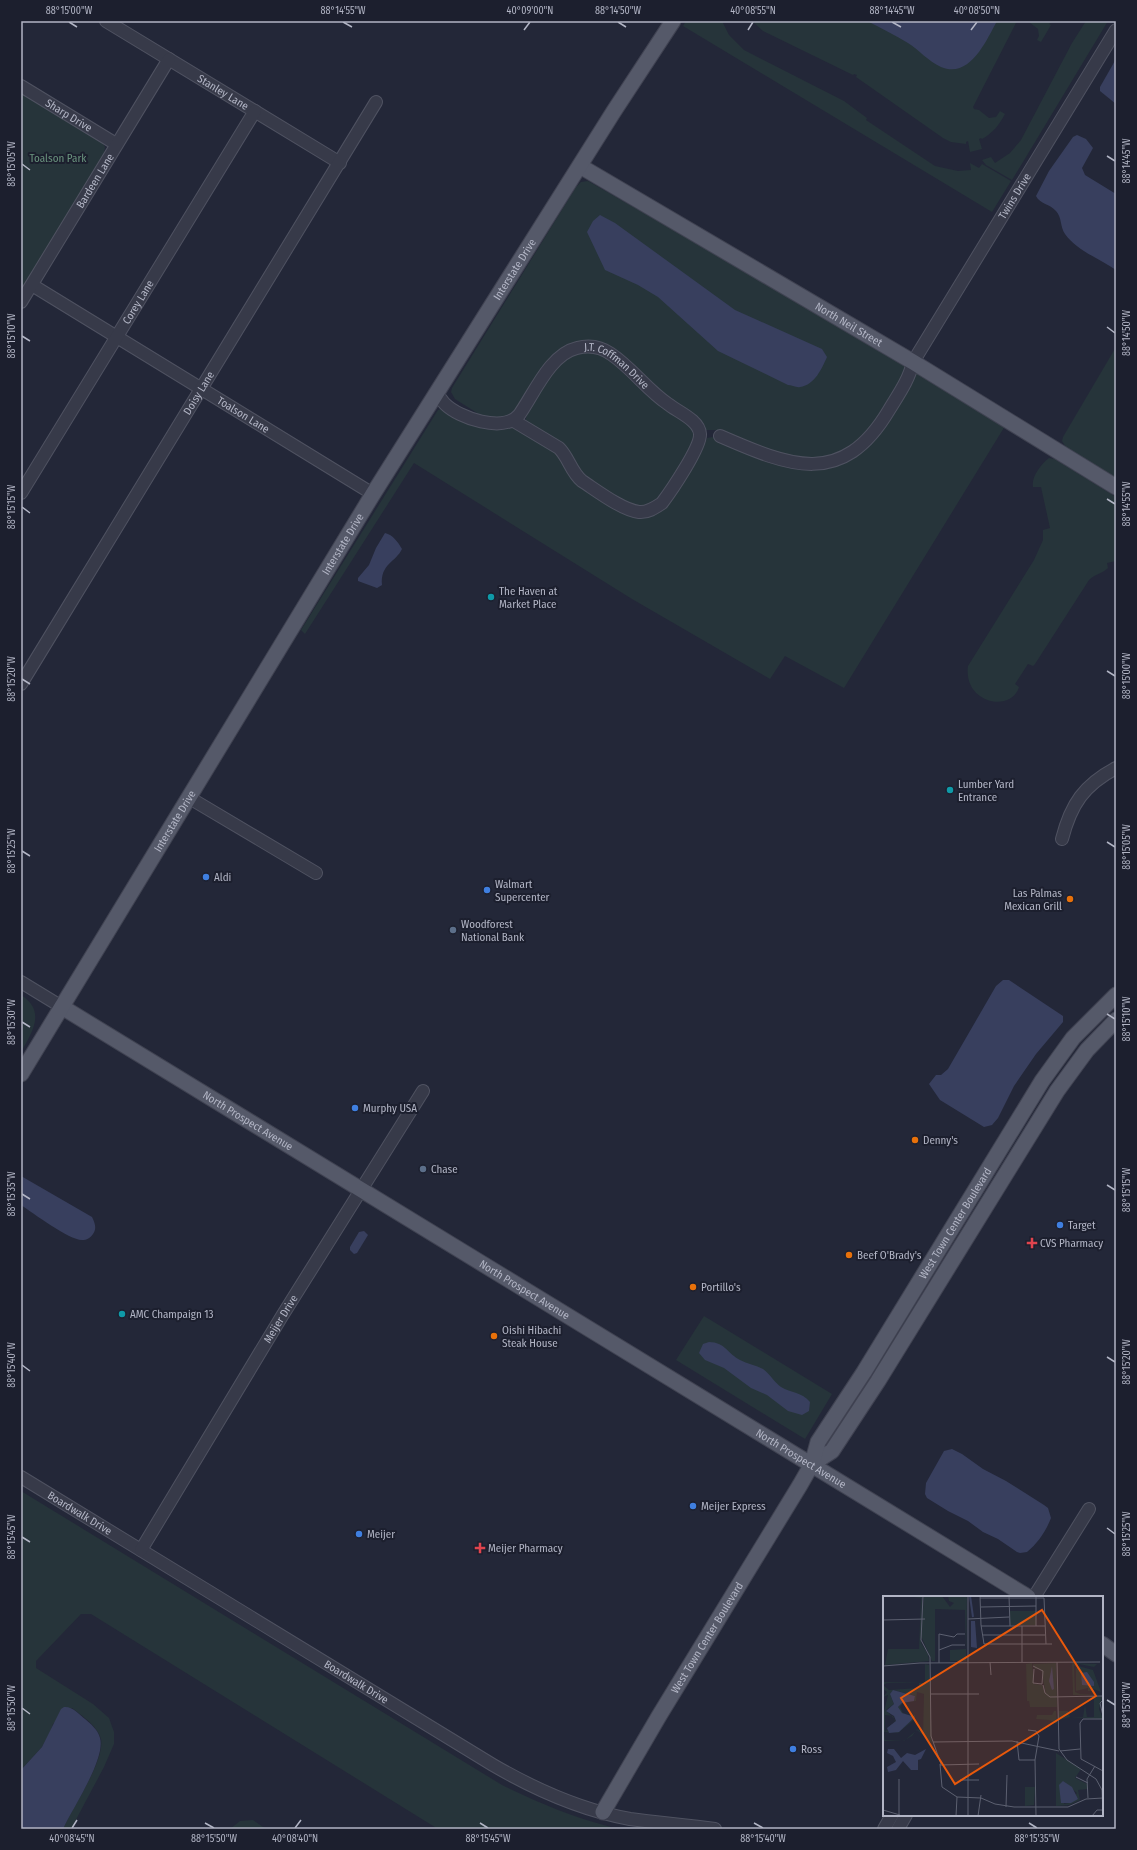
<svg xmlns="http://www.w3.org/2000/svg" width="1137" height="1850" viewBox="0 0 1137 1850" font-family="'Fira Sans Condensed',sans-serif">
  <rect width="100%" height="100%" fill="#232738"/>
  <!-- green -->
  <g fill="#26343a">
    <path d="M 686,21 L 722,21 L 729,35 L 744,50 L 844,101 L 867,118 L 866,120 L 935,166 L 958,171 L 971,170 L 970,163 L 979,168 L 982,164 L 1011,181 L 992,212 L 683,26 Z"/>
    <path d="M 752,21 L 1017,21 L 973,107 L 974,109 L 979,110 L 989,118 L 996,117 L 1000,111 L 1005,114 C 999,125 993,133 982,139 L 981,138 L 979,139 L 982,149 L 970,152 L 968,141 L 966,142 L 966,144 L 951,142 L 943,138 L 856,77 L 857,75 L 854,74 L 853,75 L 763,31 Z"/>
    <path d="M 1022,21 L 1053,21 L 1049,24 L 1051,25 L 1041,42 L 1037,40 L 1039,36 L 1038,29 L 1029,22 Z"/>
    <path d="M 1086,21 L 1108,21 L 1012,180 L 986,165 L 982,160 L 991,157 L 995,163 L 1010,153 L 1021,140 L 1072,43 Z"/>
    <path d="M 21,92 L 101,141 L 105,147 L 104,154 L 21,290 Z"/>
    <path d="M 588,181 L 790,296 L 909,368 L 878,421 L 850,449 L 822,459 L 792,459 L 719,430 L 706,430 L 630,365 L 578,343 L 510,418 L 485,418 L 455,399 L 451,392 L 452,388 L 576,187 L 581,182 Z"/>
    <path d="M 1116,347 L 1116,478 L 1067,449 L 1062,441 L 1063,437 Z"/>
    <path d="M 583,352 L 602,355 L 612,362 L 646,395 L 692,428 L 695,432 L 693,444 L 664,492 C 659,499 651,506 642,507 C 612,507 549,443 526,422 L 526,418 L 528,411 C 546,388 552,360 583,352 Z"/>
    <path d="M 915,373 L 918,373 L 1005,426 L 844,688 L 785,656 L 770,679 L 632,599 L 414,463 L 305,634 L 301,630 L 438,410 L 444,408 L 488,429 L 503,430 L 513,427 L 554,451 C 565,461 570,476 580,486 C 587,493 596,497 604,501 C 627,515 645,526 668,505 L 701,453 L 707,438 L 712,437 L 719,440 L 773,462 L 847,459 Z"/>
    <path d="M 1049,458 L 1055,459 L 1116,497 L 1116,561 L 1107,563 L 1108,568 C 1103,573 1095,574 1089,580 L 1035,664 L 1033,666 L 1028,664 L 1015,684 L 1019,687 C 1012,713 963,704 968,666 L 1034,560 L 1043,540 L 1043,530 L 1050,528 L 1041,487 L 1033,487 C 1031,477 1041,464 1049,458 Z"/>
    <path d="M 21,995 C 46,1011 33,1031 21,1052 Z"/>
    <path d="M 704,1316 L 832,1394 L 805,1439 L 676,1360 Z"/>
    <path d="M 21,1491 L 502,1785 C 537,1802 572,1817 611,1827 L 610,1829 L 438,1829 L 91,1614 L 81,1614 L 36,1661 L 36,1668 L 93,1704 L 109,1718 L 114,1732 L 114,1744 L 104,1767 L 71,1829 L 63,1829 C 72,1808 105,1761 101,1739 C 97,1725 82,1716 72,1708 L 53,1724 L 50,1733 L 42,1747 L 21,1770 Z"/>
    <path d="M 253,1820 L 266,1829 L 230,1829 L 240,1821 Z"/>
  </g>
  <!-- water -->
  <g fill="#383f5e">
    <path d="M 867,21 L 997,21 C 986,41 970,79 941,67 C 928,61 919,50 908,43 C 895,35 881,28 867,21 Z"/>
    <path d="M 1116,59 L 1116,104 L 1100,91 L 1100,87 Z"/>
    <path d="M 1077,135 L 1086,139 L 1093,148 L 1082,168 L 1085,175 L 1116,194 L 1116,270 C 1100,259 1076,250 1065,234 C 1060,227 1062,217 1056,211 C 1050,204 1040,204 1036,196 L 1049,171 L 1073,137 Z"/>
    <path d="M 600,215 L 615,223 L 735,310 L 822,349 L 827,357 C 822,368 815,385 800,387 C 797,388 791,385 788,385 L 718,351 L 658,297 L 638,285 L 605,270 L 587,232 L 593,221 Z"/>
    <path d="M 385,533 C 393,535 398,542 402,549 C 396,562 380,564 382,585 L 377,588 L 358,581 L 358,578 L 369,565 L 376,548 Z"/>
    <path d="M 1003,980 L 1009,980 L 1063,1016 L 1063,1022 L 1036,1054 L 1014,1086 L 998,1118 L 992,1125 L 984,1127 L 940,1100 L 929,1084 L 936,1075 L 941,1075 L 948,1069 L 996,986 Z"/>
    <path d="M 21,1176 L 92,1217 C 95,1223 97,1229 93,1234 C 90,1238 87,1240 82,1240 C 69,1240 33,1213 21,1205 Z"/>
    <path d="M 364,1231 L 368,1235 L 357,1253 L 354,1254 L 350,1250 L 350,1247 L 359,1232 Z"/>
    <path d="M 709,1342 C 725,1342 728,1354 740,1360 C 747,1364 756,1365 763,1369 C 770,1374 774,1382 781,1387 C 791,1393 802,1392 810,1402 L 809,1411 L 802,1415 L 788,1411 L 767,1395 L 751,1388 L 724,1368 L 705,1360 L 699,1353 L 703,1344 Z"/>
    <path d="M 952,1449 L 962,1454 L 983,1469 L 1006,1481 L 1044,1505 L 1048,1508 L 1051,1518 C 1046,1531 1038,1543 1027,1552 L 1020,1553 L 1017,1552 L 998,1539 L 983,1532 L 968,1521 L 948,1511 L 927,1498 L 925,1494 L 926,1483 L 944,1451 Z"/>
    <path d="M 64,1707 C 72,1706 79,1714 85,1719 C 91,1724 98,1730 100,1738 C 106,1759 72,1809 63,1829 L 21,1829 L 21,1770 L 42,1747 L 61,1709 Z"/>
  </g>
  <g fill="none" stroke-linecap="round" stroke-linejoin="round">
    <!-- minor casing -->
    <g stroke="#4f5261" stroke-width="14">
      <g id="minor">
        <path id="s1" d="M 106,21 L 340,163"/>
        <path id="s2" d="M 21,86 L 116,144"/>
        <path id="s3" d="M 32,285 L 373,494"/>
        <path id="s4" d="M 21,302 L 169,59"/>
        <path id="s5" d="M 437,394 C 440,397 442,401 445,404 C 459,418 503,433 519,415 C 534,394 550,354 577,348 C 589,345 601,347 611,354 C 632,368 647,390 668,404 C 678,412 699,420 700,434 C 701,447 671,491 662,503 C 656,507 648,513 639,512 C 622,510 596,490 582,481 C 571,472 569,458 559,448 L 514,421"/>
        <path id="s6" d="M 720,436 C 789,466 842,489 889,410 C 898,395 909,380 913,362 L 1116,30"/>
        <path id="s7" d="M 21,493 L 255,111"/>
        <path id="s8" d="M 21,684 L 376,102"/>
        <path d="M 188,797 L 316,873"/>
        <path d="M 1062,839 C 1071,804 1084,785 1116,768"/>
        <path d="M 21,982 L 62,1007"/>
        <path id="s9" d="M 21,1477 L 493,1765 C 536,1790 581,1810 630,1819 C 658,1823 687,1825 715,1829"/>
        <path id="s10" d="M 141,1550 L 282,1316 L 423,1091"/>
        <path d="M 1034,1597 L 1089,1509"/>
        <path d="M 884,1829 L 892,1815"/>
        <path d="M 898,1829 L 906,1815"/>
      </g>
    </g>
    <!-- major casing -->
    <g stroke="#404352" stroke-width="17">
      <g id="major">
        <path id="s11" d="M 580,166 L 913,362 L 1116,487"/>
        <path id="s12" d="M 62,1007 L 1028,1597"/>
        <path id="s13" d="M 21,1074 L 373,494 L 614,111 L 673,21"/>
        <path d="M 812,1464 L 832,1451 L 878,1381 L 1057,1091 L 1087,1050 L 1116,1020"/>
        <path d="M 1102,1644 L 1116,1654"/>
        <path id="s14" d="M 603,1812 L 659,1716 L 800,1485 L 812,1464 L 818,1442 L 864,1372 L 1042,1081 L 1073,1038 L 1116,995"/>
      </g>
    </g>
    <!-- minor -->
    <use href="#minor" stroke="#373a49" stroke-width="12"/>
    <!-- major -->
    <use href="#major" stroke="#555969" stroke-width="15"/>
  </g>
  <!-- ticks -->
  <path fill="none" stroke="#b2b5c5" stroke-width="1.5" d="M 69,22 L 77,27M 343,22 L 352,27M 618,22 L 626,27M 892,22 L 901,27M 524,30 L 530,22M 748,30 L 753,22M 971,30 L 977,22M 1107,156 L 1115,161M 22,164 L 30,170M 1107,327 L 1115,333M 22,336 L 30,341M 1107,499 L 1115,504M 22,507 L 30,513M 1107,671 L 1115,676M 22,679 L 30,684M 1107,842 L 1115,847M 22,851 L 30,856M 1107,1014 L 1115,1019M 22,1022 L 30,1027M 1107,1185 L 1115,1190M 22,1194 L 30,1199M 1107,1357 L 1115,1362M 22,1365 L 30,1371M 1107,1528 L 1115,1534M 22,1537 L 30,1542M 1107,1700 L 1115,1705M 22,1708 L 30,1714M 205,1823 L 214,1828M 480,1823 L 488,1828M 754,1823 L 763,1828M 1029,1823 L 1037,1828M 72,1828 L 77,1820M 295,1828 L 301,1820"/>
  <!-- markers -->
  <g fill="#0f9aa8" stroke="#1c1f2e" stroke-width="1.5">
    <circle cx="491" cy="597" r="4"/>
    <circle cx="950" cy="790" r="4"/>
    <circle cx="122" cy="1314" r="4"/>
  </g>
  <g fill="#3f7fe0" stroke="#1c1f2e" stroke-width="1.5">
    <circle cx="206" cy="877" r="4"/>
    <circle cx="487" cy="890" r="4"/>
    <circle cx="355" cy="1108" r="4"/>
    <circle cx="1060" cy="1225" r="4"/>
    <circle cx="693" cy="1506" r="4"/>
    <circle cx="359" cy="1534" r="4"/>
    <circle cx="793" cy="1749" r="4"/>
  </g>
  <g fill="#e8710a" stroke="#1c1f2e" stroke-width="1.5">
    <circle cx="1070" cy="899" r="4"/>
    <circle cx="915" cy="1140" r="4"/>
    <circle cx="849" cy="1255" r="4"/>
    <circle cx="693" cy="1287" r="4"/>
    <circle cx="494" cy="1336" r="4"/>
  </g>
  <g fill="#5c6f8a" stroke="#1c1f2e" stroke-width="1.5">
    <circle cx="453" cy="930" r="4"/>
    <circle cx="423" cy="1169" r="4"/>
  </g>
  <g fill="#e0444e" stroke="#1c1f2e" stroke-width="1.5">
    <path d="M1030 1237h4v4h4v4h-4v4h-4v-4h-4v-4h4z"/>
    <path d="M478 1542h4v4h4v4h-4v4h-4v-4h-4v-4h4z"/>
  </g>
  <g text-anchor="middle" stroke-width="4" stroke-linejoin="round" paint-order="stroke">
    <!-- street labels -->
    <g font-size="11" fill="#b2b5c5" stroke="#1c1f2e">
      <text dy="4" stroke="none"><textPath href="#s1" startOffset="137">Stanley Lane</textPath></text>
      <text dy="4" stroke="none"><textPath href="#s2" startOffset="56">Sharp Drive</textPath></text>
      <text dy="4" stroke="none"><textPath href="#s4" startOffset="142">Bardeen Lane</textPath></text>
      <text dy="4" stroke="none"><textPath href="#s6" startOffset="444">Twins Drive</textPath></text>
      <text dy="4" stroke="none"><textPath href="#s13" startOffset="944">Interstate Drive</textPath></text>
      <text dy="4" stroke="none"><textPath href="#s7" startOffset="224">Corey Lane</textPath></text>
      <text dy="4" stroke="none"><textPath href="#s11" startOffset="312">North Neil Street</textPath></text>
      <text dy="4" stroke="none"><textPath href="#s5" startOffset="230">J.T. Coffman Drive</textPath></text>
      <text dy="4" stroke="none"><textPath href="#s8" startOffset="341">Doisy Lane</textPath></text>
      <text dy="4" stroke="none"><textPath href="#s3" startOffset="248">Toalson Lane</textPath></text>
      <text dy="4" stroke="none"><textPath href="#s13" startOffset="620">Interstate Drive</textPath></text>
      <text dy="4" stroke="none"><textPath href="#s13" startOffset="296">Interstate Drive</textPath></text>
      <text dy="4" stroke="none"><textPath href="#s12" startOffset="218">North Prospect Avenue</textPath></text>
      <text dy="4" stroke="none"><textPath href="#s14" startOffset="687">West Town Center Boulevard</textPath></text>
      <text dy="4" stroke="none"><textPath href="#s12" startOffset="542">North Prospect Avenue</textPath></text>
      <text dy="4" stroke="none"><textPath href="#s10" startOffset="270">Meijer Drive</textPath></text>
      <text dy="4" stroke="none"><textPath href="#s12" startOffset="866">North Prospect Avenue</textPath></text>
      <text dy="4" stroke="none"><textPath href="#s9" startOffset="69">Boardwalk Drive</textPath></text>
      <text dy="4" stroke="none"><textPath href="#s14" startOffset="203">West Town Center Boulevard</textPath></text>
      <text dy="4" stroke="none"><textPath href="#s9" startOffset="393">Boardwalk Drive</textPath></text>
    </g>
    <!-- park labels -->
    <g font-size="11" fill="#6a947e" stroke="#1c1f2e">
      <text x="58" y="162">Toalson Park</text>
    </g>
    <!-- poi labels -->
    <g font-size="11" fill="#b2b5c5" stroke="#1c1f2e" text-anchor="start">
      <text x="499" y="595">The Haven at<tspan x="499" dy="13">Market Place</tspan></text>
      <text x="958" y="788">Lumber Yard<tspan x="958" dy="13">Entrance</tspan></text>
      <text x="214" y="881">Aldi</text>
      <text x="495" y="888">Walmart<tspan x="495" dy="13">Supercenter</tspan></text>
      <text x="1062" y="897" text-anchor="end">Las Palmas<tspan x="1062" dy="13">Mexican Grill</tspan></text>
      <text x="461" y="928">Woodforest<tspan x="461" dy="13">National Bank</tspan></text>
      <text x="363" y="1112">Murphy USA</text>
      <text x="923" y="1144">Denny's</text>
      <text x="431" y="1173">Chase</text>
      <text x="1068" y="1229">Target</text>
      <text x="1040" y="1247">CVS Pharmacy</text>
      <text x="857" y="1259">Beef O'Brady's</text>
      <text x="701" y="1291">Portillo's</text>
      <text x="130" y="1318">AMC Champaign 13</text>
      <text x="502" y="1334">Oishi Hibachi<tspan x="502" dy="13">Steak House</tspan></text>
      <text x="701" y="1510">Meijer Express</text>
      <text x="367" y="1538">Meijer</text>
      <text x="488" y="1552">Meijer Pharmacy</text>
      <text x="801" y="1753">Ross</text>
    </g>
  </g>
  <!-- overview -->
  <g transform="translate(883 1596)">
    <rect width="220" height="220" fill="#232738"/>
    <path d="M 23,0 L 39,0 L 38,47 L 45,58 L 46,65 L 2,69 L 5,53 L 36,53 L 38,2 ZM 41,0 L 59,0 L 67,11 L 71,7 L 66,5 L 65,0 L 84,0 L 83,65 L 49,65 L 38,40 ZM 52,13 L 82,14 L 83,53 L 67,54 L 67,65 L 52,65 ZM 127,15 L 153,15 L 153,29 L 127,29 ZM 149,67 L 151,88 L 159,89 L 163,98 L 158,73 L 152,73 L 150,68 L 173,67 L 174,111 L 147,111 L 146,105 L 144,105 L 143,68 ZM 189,67 L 214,68 L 211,71 L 196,68 L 191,70 L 192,96 L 197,98 L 220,99 L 190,99 ZM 42,68 L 46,69 L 49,147 L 34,134 L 21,145 L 0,145 L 0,120 L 5,99 L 0,101 L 4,96 L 0,93 L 0,86 L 42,87 ZM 4,87 L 36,87 L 36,92 L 6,94 L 0,89 ZM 11,94 L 32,100 L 31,105 L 19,107 L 15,111 L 17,117 L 31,119 L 31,122 L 16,136 L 6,137 L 4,132 L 13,125 L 3,114 L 11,108 L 7,98 ZM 34,96 L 41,98 L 40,137 L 34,133 L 29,140 L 20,145 L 2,144 L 1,136 L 15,137 L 32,123 L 32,119 L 20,117 L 17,111 L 20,107 L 33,105 ZM 2,119 L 10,120 L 12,125 L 2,136 ZM 195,70 L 210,74 L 218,96 L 208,92 L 209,95 L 205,95 L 205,92 L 193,95 L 193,73 ZM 211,101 L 219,101 L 216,113 L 220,123 L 187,121 L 176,124 L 176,115 L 185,115 L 187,121 L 200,121 L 202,109 L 204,121 L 211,121 ZM 171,115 L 173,115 L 174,128 L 166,124 L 153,123 L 154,119 L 169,119 ZM 173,157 L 198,173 L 192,182 L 204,188 L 204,193 L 195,194 L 197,204 L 186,209 L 173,210 ZM 180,185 L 194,197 L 186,207 L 181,208 ZM 142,191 L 152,191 L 151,209 L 142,210 Z" fill="#26343a" fill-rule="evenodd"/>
    <path d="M 88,25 L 92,25 L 94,52 L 88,51 ZM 169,70 L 171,93 L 169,94 L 166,85 ZM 204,76 L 211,86 L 211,90 L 199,89 L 198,77 ZM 10,94 L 32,100 L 31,105 L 19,107 L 15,111 L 19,117 L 32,121 L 16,136 L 6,137 L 4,132 L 13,125 L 11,120 L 3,115 L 11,108 L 7,98 ZM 5,153 L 11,153 L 18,162 L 24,157 L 32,159 L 43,153 L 38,163 L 35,164 L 35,174 L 28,174 L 20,165 L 13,174 L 5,176 L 4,171 L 13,166 L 10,160 L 4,157 ZM 180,185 L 189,191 L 195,203 L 188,207 L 178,207 L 176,189 Z" fill="#383f5e"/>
    <path fill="none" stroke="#383f5e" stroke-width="2" d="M 87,0 L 90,21"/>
    <path fill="none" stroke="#5c6070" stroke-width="1" d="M 40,0 L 38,44 L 47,61 L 48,140 L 58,168M 85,0 L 85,67M 97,0 L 98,29 L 101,48 L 169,48M 126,0 L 127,30M 153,0 L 153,30M 97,2 L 161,2 L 163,48M 98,11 L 153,10M 85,23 L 126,21M 0,24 L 42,23M 98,30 L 162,30M 139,30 L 139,66M 100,39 L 162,39M 56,54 L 69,49 L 82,49M 107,66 L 108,79M 174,66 L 176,153 L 184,164 L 213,183 L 219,194M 56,67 L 56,38 L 71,41 L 74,38 L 82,38M 0,70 L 37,67 L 217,66M 150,70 L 160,75 L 159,88 L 150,87 L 151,73M 160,89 L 162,97 L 167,101 L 220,100M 48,98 L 96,98M 220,104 L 217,107 L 220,120M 220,123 L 200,123 L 197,127 L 198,163 L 220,175M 145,134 L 153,135 L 156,140 L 152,164 L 153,220M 134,145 L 136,164 L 152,164M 50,146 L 129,145 L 176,155M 177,155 L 197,153M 57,168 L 59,191 L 74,201 L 98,202 L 112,208 L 131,211 L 185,211 L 203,203 L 220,202M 57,169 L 96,168M 193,181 L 205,187M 16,183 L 16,219M 77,184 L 96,184M 219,194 L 220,220M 205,202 L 204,183 L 212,170M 123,211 L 124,179M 0,214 L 17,219M 73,220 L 74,201M 85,220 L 85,67M 95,220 L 98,199M 209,220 L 214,214 L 220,214"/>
    <path fill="#e8590c" fill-opacity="0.15" stroke="#e8590c" stroke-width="2" d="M 159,14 L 213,100 L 72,188 L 18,102 Z"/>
    <rect width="220" height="220" fill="none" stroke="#b2b5c5" stroke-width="2"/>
  </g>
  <!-- border -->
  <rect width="1137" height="1850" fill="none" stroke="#1c1f2e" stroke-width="44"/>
  <rect x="22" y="22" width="1093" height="1806" fill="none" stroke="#b2b5c5" stroke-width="1.5"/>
  <g font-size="10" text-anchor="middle" fill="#b2b5c5">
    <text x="69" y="14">88°15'00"W</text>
    <text x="343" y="14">88°14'55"W</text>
    <text x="530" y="14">40°09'00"N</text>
    <text x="618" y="14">88°14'50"W</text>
    <text x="753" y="14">40°08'55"N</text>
    <text x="892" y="14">88°14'45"W</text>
    <text x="977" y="14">40°08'50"N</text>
    <text transform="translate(1126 161) rotate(-90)" y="4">88°14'45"W</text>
    <text transform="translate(11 164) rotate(-90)" y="4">88°15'05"W</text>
    <text transform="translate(1126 333) rotate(-90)" y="4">88°14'50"W</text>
    <text transform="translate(11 336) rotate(-90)" y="4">88°15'10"W</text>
    <text transform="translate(1126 504) rotate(-90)" y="4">88°14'55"W</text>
    <text transform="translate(11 507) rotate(-90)" y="4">88°15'15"W</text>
    <text transform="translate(1126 676) rotate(-90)" y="4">88°15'00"W</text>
    <text transform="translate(11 679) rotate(-90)" y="4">88°15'20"W</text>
    <text transform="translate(1126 847) rotate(-90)" y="4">88°15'05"W</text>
    <text transform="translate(11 851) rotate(-90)" y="4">88°15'25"W</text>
    <text transform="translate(1126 1019) rotate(-90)" y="4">88°15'10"W</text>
    <text transform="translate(11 1022) rotate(-90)" y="4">88°15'30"W</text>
    <text transform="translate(1126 1190) rotate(-90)" y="4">88°15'15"W</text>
    <text transform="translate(11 1194) rotate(-90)" y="4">88°15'35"W</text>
    <text transform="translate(1126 1362) rotate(-90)" y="4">88°15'20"W</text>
    <text transform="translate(11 1365) rotate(-90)" y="4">88°15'40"W</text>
    <text transform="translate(1126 1534) rotate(-90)" y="4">88°15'25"W</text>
    <text transform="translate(11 1537) rotate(-90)" y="4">88°15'45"W</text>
    <text transform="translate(1126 1705) rotate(-90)" y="4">88°15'30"W</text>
    <text transform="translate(11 1708) rotate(-90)" y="4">88°15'50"W</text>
    <text x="72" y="1842">40°08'45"N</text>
    <text x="214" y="1842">88°15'50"W</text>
    <text x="295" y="1842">40°08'40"N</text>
    <text x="488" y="1842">88°15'45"W</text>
    <text x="763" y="1842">88°15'40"W</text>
    <text x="1037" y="1842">88°15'35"W</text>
  </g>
</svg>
